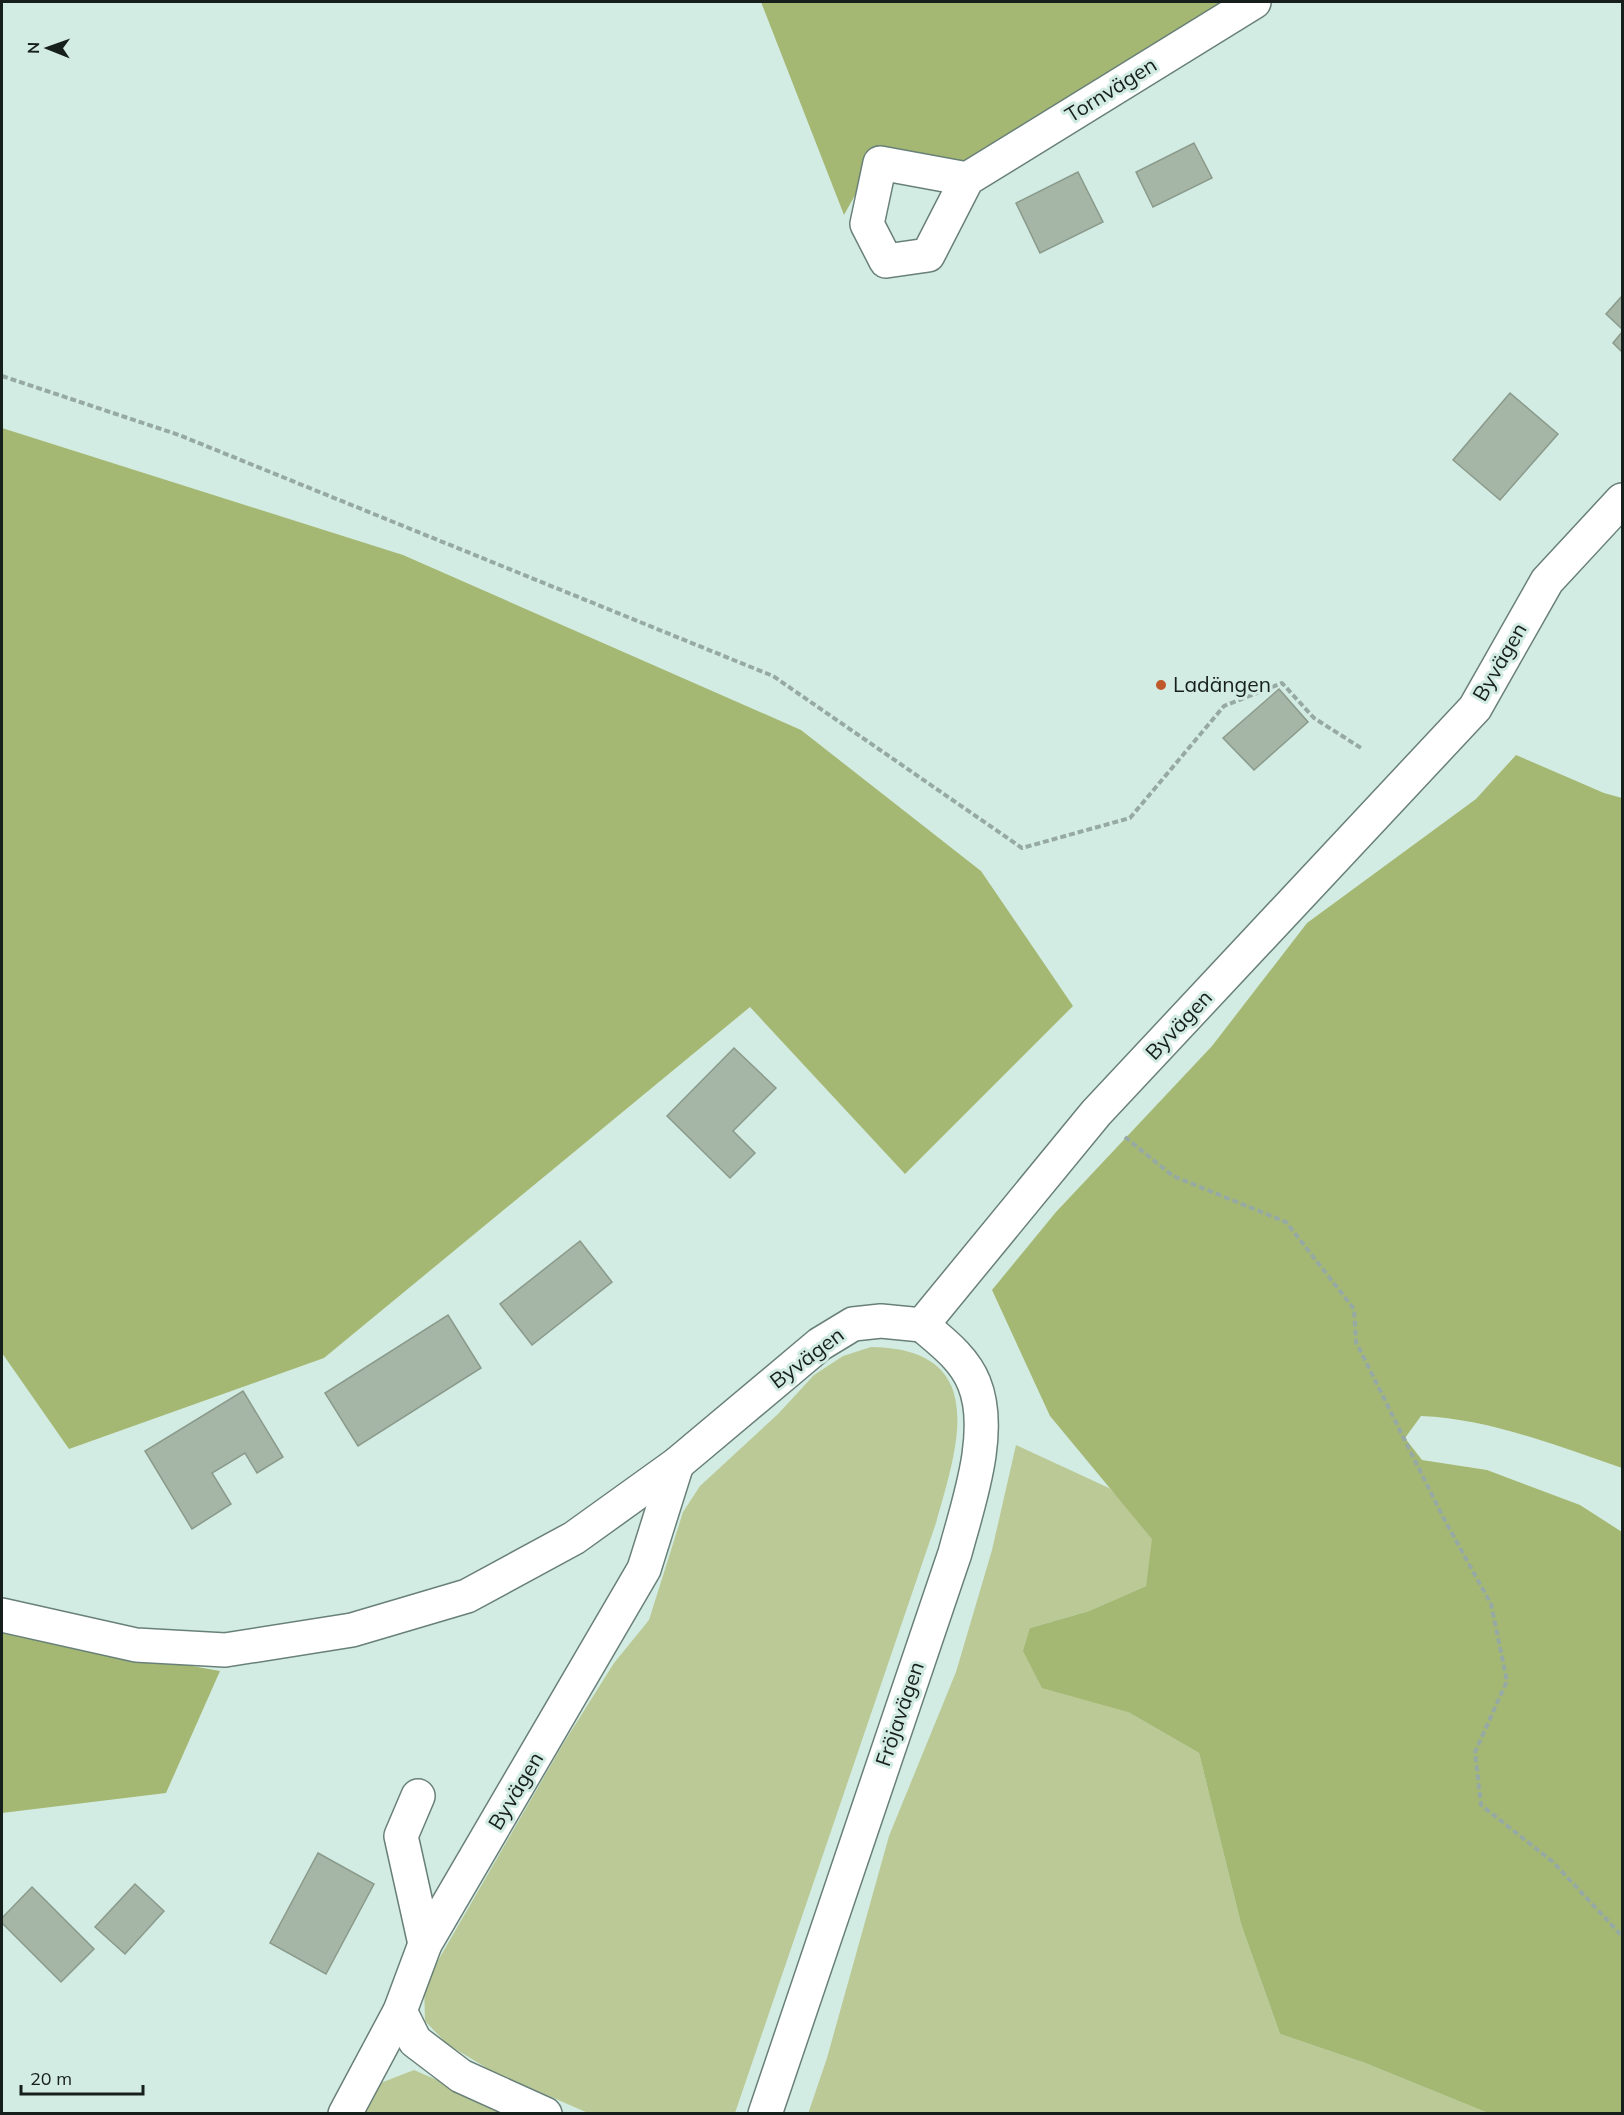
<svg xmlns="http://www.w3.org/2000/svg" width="1624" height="2115" viewBox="0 0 1624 2115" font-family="Mulish,sans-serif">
  <rect width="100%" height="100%" fill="#d3ece3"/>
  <!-- green -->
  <g fill="#bbc996">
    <path d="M 871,1347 C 991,1349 958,1445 936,1523 L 735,2113 L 588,2113 L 490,2070 L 447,2044 L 425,2021 L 424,1985 L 436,1964 L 563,1744 L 614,1663 L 649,1620 L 683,1512 L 700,1486 L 778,1414 L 814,1375 L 843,1356 Z"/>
    <path d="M 1016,1445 L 1109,1488 L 1155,1531 L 1146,1586 L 1089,1611 L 1030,1628 L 1128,1712 L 1199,1753 L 1241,1924 L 1280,2034 L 1365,2063 L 1488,2113 L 808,2114 L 827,2058 L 889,1836 L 956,1672 L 992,1550 Z"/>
    <path d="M 414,2070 L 513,2113 L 363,2114 L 378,2084 Z"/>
  </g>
  <!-- forest -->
  <g fill="#a5b873">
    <path d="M 761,2 L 1229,2 L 965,163 L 879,152 L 844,215 Z"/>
    <path d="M 2,428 L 403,555 L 801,730 L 981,871 L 1073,1006 L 905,1174 L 750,1007 L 324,1358 L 69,1449 L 2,1353 Z"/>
    <path d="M 1516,755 L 1604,793 L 1622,798 L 1622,1468 C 1557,1446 1491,1419 1421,1416 L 1405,1438 L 1422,1460 L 1487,1470 L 1580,1505 L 1622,1532 L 1622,2113 L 1488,2113 L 1365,2063 L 1280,2034 L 1241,1924 L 1199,1753 L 1128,1712 L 1042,1688 L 1023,1651 L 1030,1628 L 1089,1611 L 1146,1586 L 1152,1539 L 1050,1416 L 992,1290 L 1056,1212 L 1212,1046 L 1307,923 L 1476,799 Z"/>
    <path d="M 2,1632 L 220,1671 L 166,1793 L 2,1813 Z"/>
  </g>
  <!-- building -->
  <g fill="#a5b5a6" stroke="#8a9a8b" stroke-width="1.5">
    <path d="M 1194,143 L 1212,178 L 1153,207 L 1136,172 Z"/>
    <path d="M 1078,172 L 1103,222 L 1040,253 L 1016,203 Z"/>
    <path d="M 1622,296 L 1622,329 L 1606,314 Z"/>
    <path d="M 1622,332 L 1622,352 L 1613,343 Z"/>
    <path d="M 1510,393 L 1558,434 L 1500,500 L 1453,460 Z"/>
    <path d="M 1279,689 L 1308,722 L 1254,770 L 1223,738 Z"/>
    <path d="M 734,1048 L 776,1088 L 733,1131 L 755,1153 L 730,1178 L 667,1116 Z"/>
    <path d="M 580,1241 L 612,1282 L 532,1345 L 500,1304 Z"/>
    <path d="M 448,1315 L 481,1368 L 358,1446 L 325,1393 Z"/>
    <path d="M 243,1391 L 283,1457 L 257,1473 L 245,1453 L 212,1473 L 231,1504 L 192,1529 L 145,1451 Z"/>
    <path d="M 318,1853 L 374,1884 L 326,1974 L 270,1943 Z"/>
    <path d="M 135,1884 L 164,1911 L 125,1954 L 95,1927 Z"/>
    <path d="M 32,1887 L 94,1949 L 61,1982 L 2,1923 L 2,1918 Z"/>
  </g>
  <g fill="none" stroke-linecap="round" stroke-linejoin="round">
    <!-- minor casing -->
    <g stroke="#698078" stroke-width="36">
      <g id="minor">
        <path d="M 967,179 L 880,163 L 867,224 L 886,261 L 928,255 L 967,179 L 1254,2"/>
        <path d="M 2,1615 L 136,1645 L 225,1650 L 352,1630 L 467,1596 L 574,1538 L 677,1464 L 820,1344 L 853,1324 L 881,1321 L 922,1325 L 1096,1113 L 1475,708 L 1547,581 L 1622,500"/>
        <path d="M 418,1796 L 401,1836 L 425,1944"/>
        <path d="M 400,2011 L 415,2041 L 461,2076 L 545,2114"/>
        <path d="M 345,2114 L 400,2011 L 425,1944 L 644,1569 L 677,1464"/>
        <path d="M 765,2114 L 955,1553 C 968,1504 994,1432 974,1383 C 964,1358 942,1342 922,1325"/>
      </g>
    </g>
    <!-- path -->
    <g stroke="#96aaa3" stroke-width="4" stroke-dasharray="6 3" stroke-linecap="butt">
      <path d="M 2,376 L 179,435 L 773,676 L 1022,848 L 1130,818 L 1224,706 L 1282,683 L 1314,718 L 1361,748"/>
      <path d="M 1125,1137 L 1173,1176 L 1286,1222 L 1354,1309 L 1356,1342 L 1443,1517 L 1491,1604 L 1507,1681 L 1475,1752 L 1481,1805 L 1553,1862 L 1622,1936"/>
    </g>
    <!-- minor -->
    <use href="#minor" stroke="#fff" stroke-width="33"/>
  </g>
  <!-- markers -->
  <circle fill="#bf5929" stroke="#d3ece3" stroke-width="2" cx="1161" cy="685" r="6"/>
  <g text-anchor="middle" stroke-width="6" stroke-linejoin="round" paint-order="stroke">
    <!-- street labels -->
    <g font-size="21" fill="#161f1c" stroke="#d3ece3">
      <text transform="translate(1111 90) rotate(-32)" y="7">Tornvägen</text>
      <text transform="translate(1500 662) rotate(-60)" y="7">Byvägen</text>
      <text transform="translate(1179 1025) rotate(-47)" y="7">Byvägen</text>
      <text transform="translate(807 1358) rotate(-37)" y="7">Byvägen</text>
      <text transform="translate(900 1714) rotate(-71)" y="7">Fröjavägen</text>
      <text transform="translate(516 1791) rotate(-59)" y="7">Byvägen</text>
    </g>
    <!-- poi labels -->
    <g font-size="21" fill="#161f1c" stroke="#d3ece3" text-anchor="start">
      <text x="1173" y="692">Ladängen</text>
    </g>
  </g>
  <!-- border -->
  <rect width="1624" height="2115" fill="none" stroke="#161f1c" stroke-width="6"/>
  <!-- north arrow -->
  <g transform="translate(48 48) rotate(271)" stroke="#d3ece3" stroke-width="4.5" paint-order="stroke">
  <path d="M0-4.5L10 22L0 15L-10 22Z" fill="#161f1c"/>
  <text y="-9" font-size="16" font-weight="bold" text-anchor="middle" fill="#161f1c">N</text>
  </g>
  <!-- scale -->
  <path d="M21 2085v9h122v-9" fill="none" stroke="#161f1c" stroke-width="3"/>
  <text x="30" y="2085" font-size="18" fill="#161f1c" stroke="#d3ece3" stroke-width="4.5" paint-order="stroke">20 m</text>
</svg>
